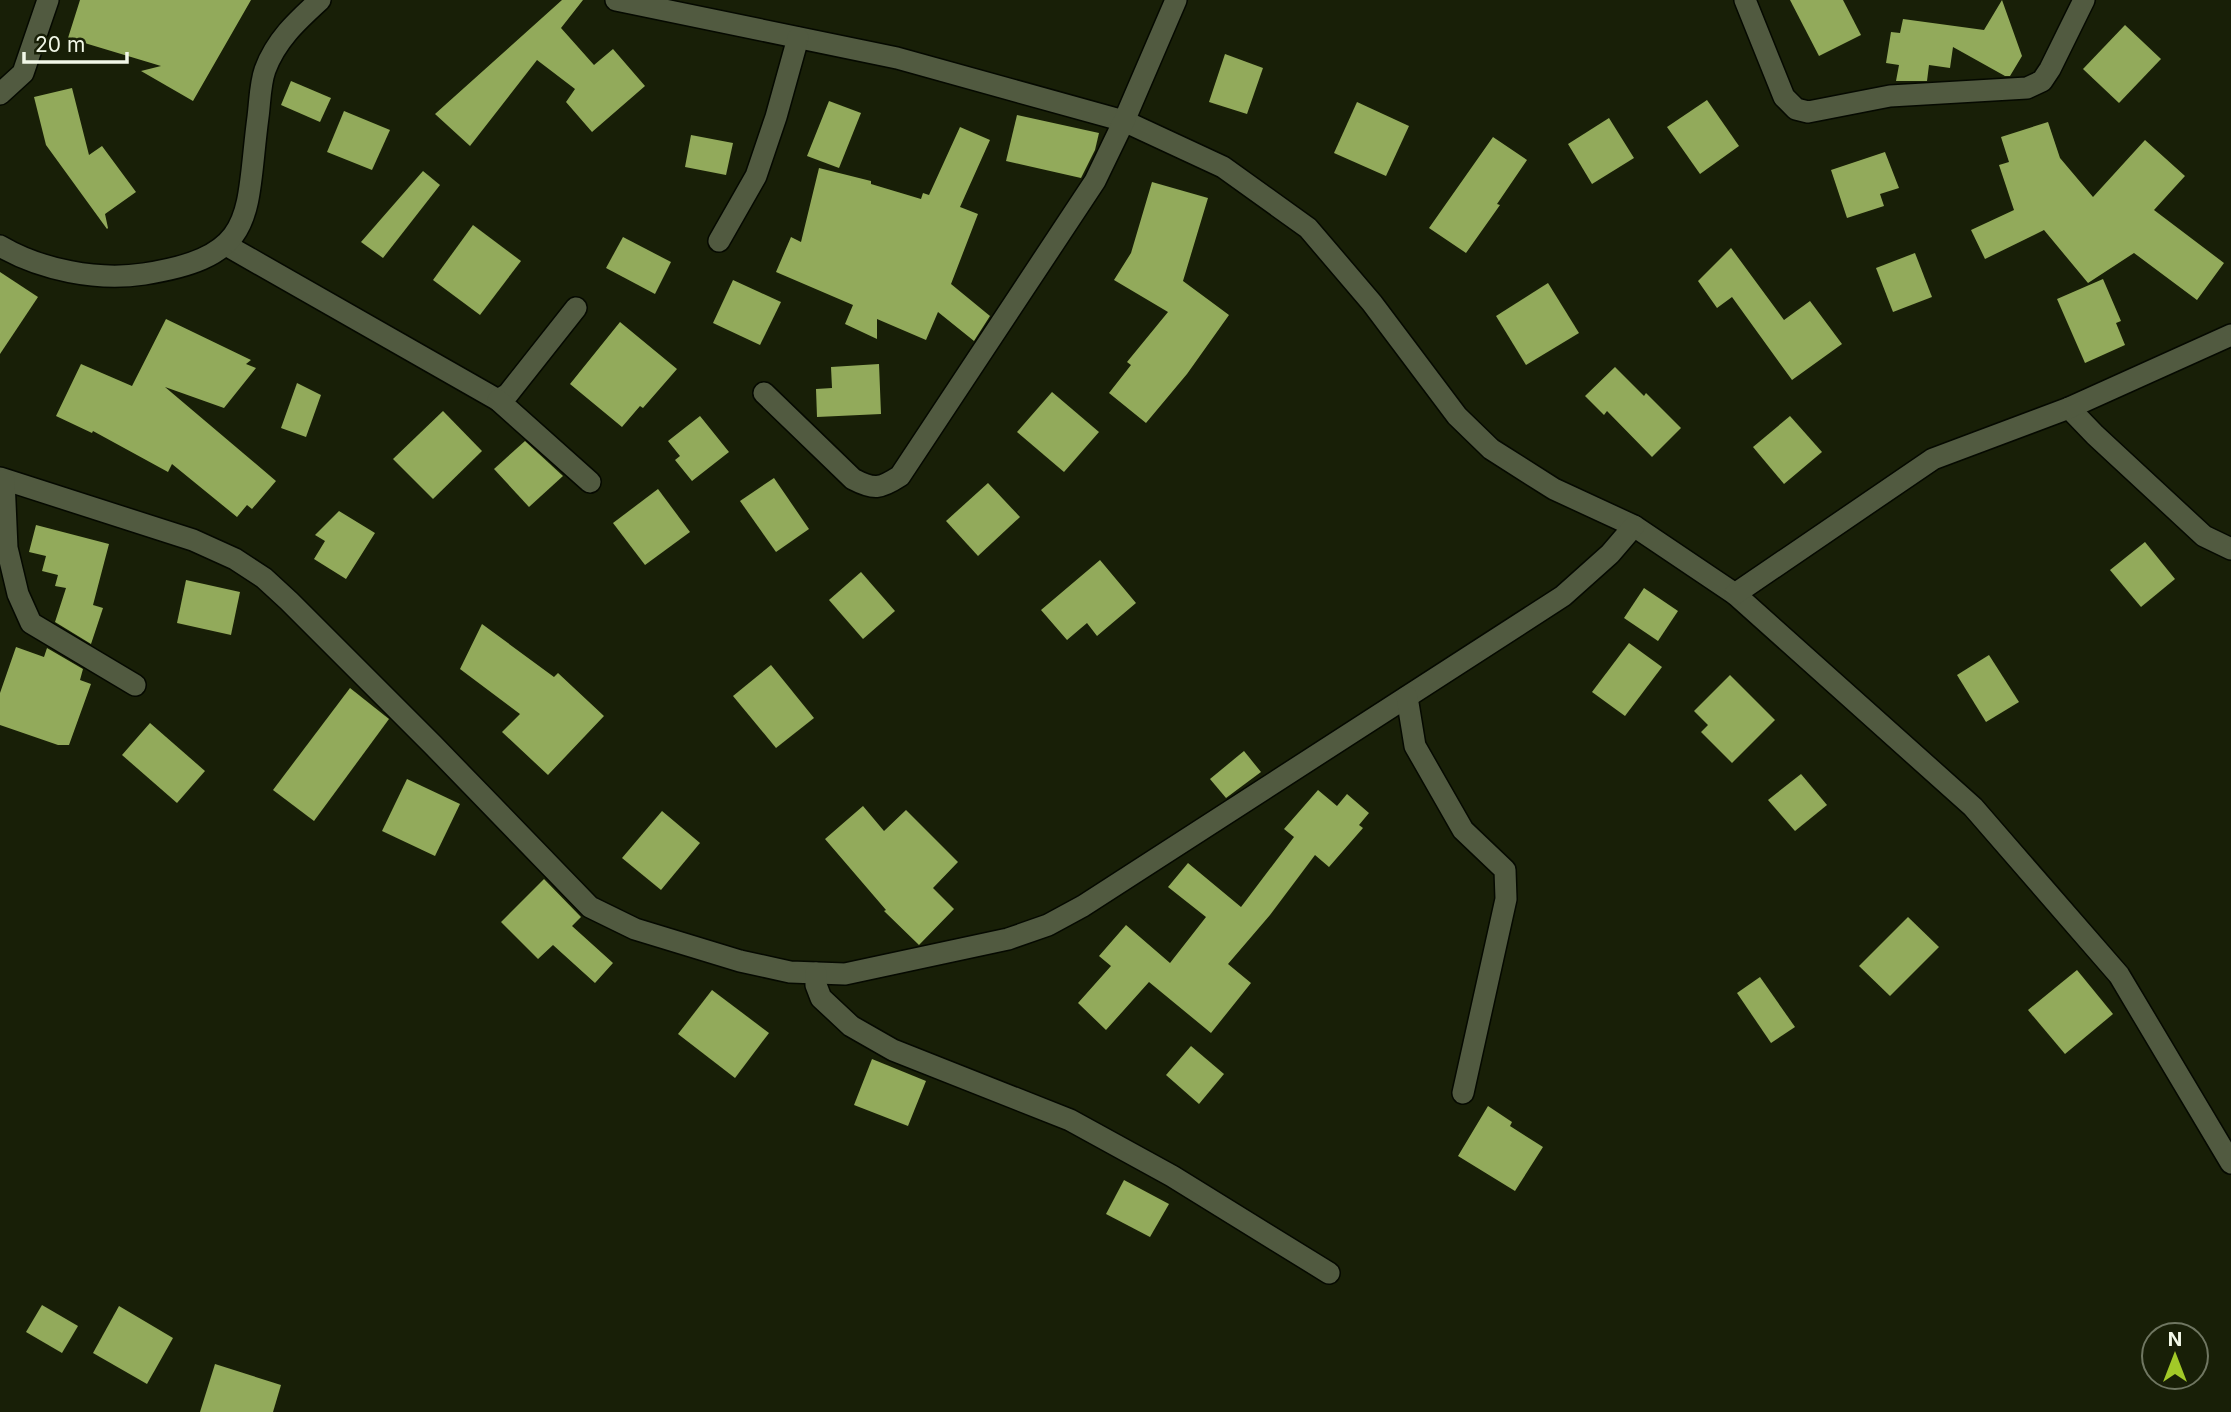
<svg xmlns="http://www.w3.org/2000/svg" width="2231" height="1412" viewBox="0 0 2231 1412" font-family="Inter,sans-serif">
  <rect width="100%" height="100%" fill="#181f07"/>
  <!-- building -->
  <g fill="#92aa5b">
    <path d="M 80,0 L 251,0 L 193,101 L 141,71 L 161,66 L 68,38 Z"/>
    <path d="M 562,0 L 583,0 L 561,28 L 594,65 L 613,49 L 645,86 L 592,132 L 566,102 L 575,89 L 537,60 L 470,146 L 435,114 Z"/>
    <path d="M 1790,0 L 1843,0 L 1861,35 L 1819,56 Z"/>
    <path d="M 2002,0 L 2022,56 L 2010,76 L 2005,76 L 1953,47 L 1950,68 L 1929,65 L 1927,81 L 1896,81 L 1899,65 L 1886,63 L 1891,32 L 1900,33 L 1903,19 L 1984,30 Z"/>
    <path d="M 2125,25 L 2161,59 L 2119,103 L 2083,69 Z"/>
    <path d="M 1225,54 L 1263,68 L 1247,114 L 1209,102 Z"/>
    <path d="M 291,81 L 331,98 L 320,122 L 281,105 Z"/>
    <path d="M 72,88 L 89,155 L 102,146 L 136,192 L 105,214 L 108,228 L 107,229 L 46,145 L 34,97 Z"/>
    <path d="M 1707,100 L 1739,146 L 1700,174 L 1667,127 Z"/>
    <path d="M 829,101 L 861,113 L 839,168 L 807,156 Z"/>
    <path d="M 1357,102 L 1409,126 L 1386,176 L 1334,153 Z"/>
    <path d="M 344,111 L 390,130 L 372,170 L 327,152 Z"/>
    <path d="M 1017,115 L 1099,133 L 1095,150 L 1081,178 L 1006,161 Z"/>
    <path d="M 1609,118 L 1634,158 L 1592,184 L 1568,144 Z"/>
    <path d="M 2048,122 L 2060,158 L 2093,197 L 2145,140 L 2185,176 L 2154,210 L 2224,263 L 2197,300 L 2134,253 L 2088,283 L 2044,230 L 1985,259 L 1971,230 L 2014,210 L 1999,165 L 2009,162 L 2001,137 Z"/>
    <path d="M 960,127 L 990,140 L 960,207 L 978,214 L 951,284 L 990,316 L 974,341 L 938,312 L 926,340 L 877,319 L 877,339 L 845,324 L 853,305 L 776,272 L 791,237 L 801,242 L 819,168 L 871,181 L 871,184 L 921,199 L 923,193 L 929,195 Z"/>
    <path d="M 691,135 L 733,143 L 726,175 L 685,167 Z"/>
    <path d="M 1493,137 L 1527,160 L 1497,204 L 1500,205 L 1466,253 L 1429,228 Z"/>
    <path d="M 1885,152 L 1899,188 L 1880,194 L 1884,206 L 1847,218 L 1831,170 Z"/>
    <path d="M 423,171 L 440,185 L 383,258 L 361,242 Z"/>
    <path d="M 1152,182 L 1208,198 L 1183,281 L 1229,315 L 1187,374 L 1146,423 L 1109,393 L 1131,365 L 1127,362 L 1168,312 L 1114,280 L 1131,253 Z"/>
    <path d="M 473,225 L 521,261 L 480,315 L 433,280 Z"/>
    <path d="M 623,237 L 671,262 L 655,294 L 606,268 Z"/>
    <path d="M 1731,248 L 1784,320 L 1810,301 L 1842,344 L 1792,380 L 1732,297 L 1717,308 L 1698,281 Z"/>
    <path d="M 1915,253 L 1932,297 L 1893,312 L 1876,268 Z"/>
    <path d="M 0,272 L 38,297 L 0,354 Z"/>
    <path d="M 2103,279 L 2121,321 L 2116,323 L 2125,345 L 2085,363 L 2057,299 Z"/>
    <path d="M 733,280 L 781,302 L 760,345 L 713,323 Z"/>
    <path d="M 1548,283 L 1579,333 L 1526,365 L 1496,316 Z"/>
    <path d="M 166,319 L 251,360 L 246,364 L 256,368 L 224,408 L 165,387 L 276,481 L 252,509 L 247,505 L 237,517 L 172,464 L 168,472 L 93,431 L 92,433 L 56,416 L 81,364 L 132,386 Z"/>
    <path d="M 620,322 L 677,369 L 643,408 L 640,406 L 622,427 L 570,384 Z"/>
    <path d="M 879,364 L 881,414 L 817,417 L 816,389 L 832,388 L 831,367 Z"/>
    <path d="M 1615,367 L 1644,396 L 1646,393 L 1681,428 L 1652,457 L 1607,411 L 1604,415 L 1585,396 Z"/>
    <path d="M 297,383 L 321,395 L 306,437 L 281,428 Z"/>
    <path d="M 1052,392 L 1099,432 L 1064,472 L 1017,432 Z"/>
    <path d="M 443,411 L 482,451 L 433,499 L 393,459 Z"/>
    <path d="M 700,416 L 729,452 L 692,481 L 675,460 L 680,456 L 668,441 Z"/>
    <path d="M 1790,416 L 1822,452 L 1784,484 L 1753,447 Z"/>
    <path d="M 525,441 L 563,476 L 529,507 L 494,469 Z"/>
    <path d="M 774,478 L 809,529 L 776,552 L 740,501 Z"/>
    <path d="M 988,483 L 1020,517 L 978,556 L 946,521 Z"/>
    <path d="M 658,489 L 690,532 L 645,565 L 613,523 Z"/>
    <path d="M 339,511 L 375,533 L 346,579 L 314,559 L 325,541 L 315,535 Z"/>
    <path d="M 36,525 L 109,544 L 93,605 L 103,608 L 91,644 L 55,622 L 66,588 L 55,586 L 58,575 L 42,571 L 46,556 L 29,552 Z"/>
    <path d="M 2145,542 L 2175,579 L 2141,607 L 2110,570 Z"/>
    <path d="M 1100,560 L 1136,603 L 1097,636 L 1087,623 L 1067,640 L 1041,610 Z"/>
    <path d="M 861,572 L 895,611 L 863,639 L 829,600 Z"/>
    <path d="M 186,580 L 240,592 L 231,635 L 177,623 Z"/>
    <path d="M 1644,588 L 1678,611 L 1658,641 L 1624,618 Z"/>
    <path d="M 482,624 L 554,677 L 558,673 L 604,716 L 548,775 L 502,732 L 520,714 L 460,669 Z"/>
    <path d="M 1629,643 L 1662,667 L 1625,716 L 1592,692 Z"/>
    <path d="M 16,647 L 44,657 L 47,648 L 83,669 L 80,680 L 91,684 L 69,745 L 58,745 L 0,725 L 0,693 Z"/>
    <path d="M 1989,655 L 2019,702 L 1986,722 L 1957,675 Z"/>
    <path d="M 771,665 L 814,718 L 776,748 L 733,696 Z"/>
    <path d="M 1730,675 L 1775,720 L 1732,763 L 1701,732 L 1708,725 L 1694,711 Z"/>
    <path d="M 350,688 L 389,719 L 314,821 L 273,790 Z"/>
    <path d="M 150,723 L 205,771 L 177,803 L 122,755 Z"/>
    <path d="M 1244,751 L 1261,772 L 1226,798 L 1210,779 Z"/>
    <path d="M 1801,774 L 1827,805 L 1795,831 L 1768,800 Z"/>
    <path d="M 407,779 L 460,804 L 435,856 L 382,831 Z"/>
    <path d="M 1318,790 L 1337,806 L 1347,794 L 1369,813 L 1359,825 L 1363,828 L 1329,867 L 1315,855 L 1270,915 L 1228,964 L 1251,983 L 1211,1033 L 1149,982 L 1106,1030 L 1078,1003 L 1111,966 L 1099,956 L 1126,925 L 1170,963 L 1206,917 L 1168,887 L 1188,863 L 1241,907 L 1294,837 L 1284,829 Z"/>
    <path d="M 863,806 L 884,831 L 906,810 L 958,862 L 933,888 L 954,909 L 919,945 L 884,911 L 886,910 L 825,839 Z"/>
    <path d="M 662,811 L 700,843 L 661,890 L 622,858 Z"/>
    <path d="M 544,879 L 581,917 L 572,926 L 613,963 L 595,983 L 553,945 L 538,959 L 501,922 Z"/>
    <path d="M 1908,917 L 1939,947 L 1890,996 L 1859,966 Z"/>
    <path d="M 2077,970 L 2113,1014 L 2065,1054 L 2028,1010 Z"/>
    <path d="M 1760,977 L 1795,1027 L 1771,1043 L 1737,993 Z"/>
    <path d="M 712,990 L 769,1033 L 735,1078 L 678,1034 Z"/>
    <path d="M 1191,1046 L 1224,1074 L 1199,1104 L 1166,1075 Z"/>
    <path d="M 872,1059 L 926,1081 L 908,1126 L 854,1105 Z"/>
    <path d="M 1488,1106 L 1512,1122 L 1510,1126 L 1543,1147 L 1515,1191 L 1458,1156 Z"/>
    <path d="M 1124,1180 L 1169,1204 L 1150,1237 L 1106,1214 Z"/>
    <path d="M 42,1305 L 78,1326 L 62,1353 L 26,1332 Z"/>
    <path d="M 119,1306 L 173,1338 L 147,1384 L 93,1353 Z"/>
    <path d="M 215,1364 L 281,1385 L 273,1412 L 200,1412 Z"/>
  </g>
  <g fill="none" stroke-linecap="round" stroke-linejoin="round">
    <!-- minor casing -->
    <g stroke="#050900" stroke-width="24">
      <g id="minor">
        <path d="M 616,0 L 897,58 L 1124,121 L 1223,167 L 1308,228 L 1372,303 L 1457,416 L 1491,449 L 1554,489 L 1634,526 L 1735,594 L 1973,807 L 2119,975 L 2231,1163"/>
        <path d="M 1745,0 L 1784,97 L 1796,109 L 1808,112 L 1890,96 L 2027,88 L 2042,81 L 2050,69 L 2084,0"/>
        <path d="M 0,94 L 23,73 L 48,0"/>
        <path d="M 719,241 L 756,176 L 776,117 L 798,38"/>
        <path d="M 226,245 L 498,400 L 508,394 L 576,308"/>
        <path d="M 0,246 C 41,270 97,281 144,274 C 259,256 245,216 258,117 C 260,102 260,84 265,70 C 276,40 297,21 320,0"/>
        <path d="M 764,393 L 853,479 C 874,490 880,489 900,476 L 1095,181 L 1124,121 L 1176,0"/>
        <path d="M 498,400 L 590,482"/>
        <path d="M 2069,408 L 2095,435 L 2204,536 L 2231,549"/>
        <path d="M 0,478 L 193,540 L 235,559 L 264,578 L 289,601 L 433,745 L 590,907 L 635,929 L 740,961 L 790,972 L 845,974 L 1008,939 L 1048,925 L 1083,906 L 1563,596 L 1610,554 L 1634,526"/>
        <path d="M 4,480 L 7,548 L 18,594 L 31,623 L 135,685"/>
        <path d="M 1735,594 L 1933,459 L 2069,408 L 2231,335"/>
        <path d="M 1407,697 L 1415,746 L 1463,830 L 1505,870 L 1506,899 L 1463,1093"/>
        <path d="M 816,973 L 816,985 L 821,998 L 851,1026 L 893,1050 L 1070,1120 L 1172,1176 L 1329,1273"/>
      </g>
    </g>
    <!-- minor -->
    <use href="#minor" stroke="#515a40" stroke-width="21"/>
  </g>
  <!-- north arrow -->
  <g transform="translate(2175 1356)"><circle r="33" fill="#181f07" stroke="#6f7661" stroke-width="2"/>
  <path d="M0-5L12 26L0 18L-12 26Z" fill="#a2c928"/>
  <text y="-10" font-size="19" font-weight="bold" text-anchor="middle" fill="#f2f8e8">N</text>
  </g>
  <!-- scale -->
  <path d="M24 52v10h103v-10" fill="none" stroke="#f2f8e8" stroke-width="3.5"/>
  <text x="35" y="52" font-size="21" fill="#f2f8e8" stroke="#181f07" stroke-width="5" paint-order="stroke">20 m</text>
</svg>
